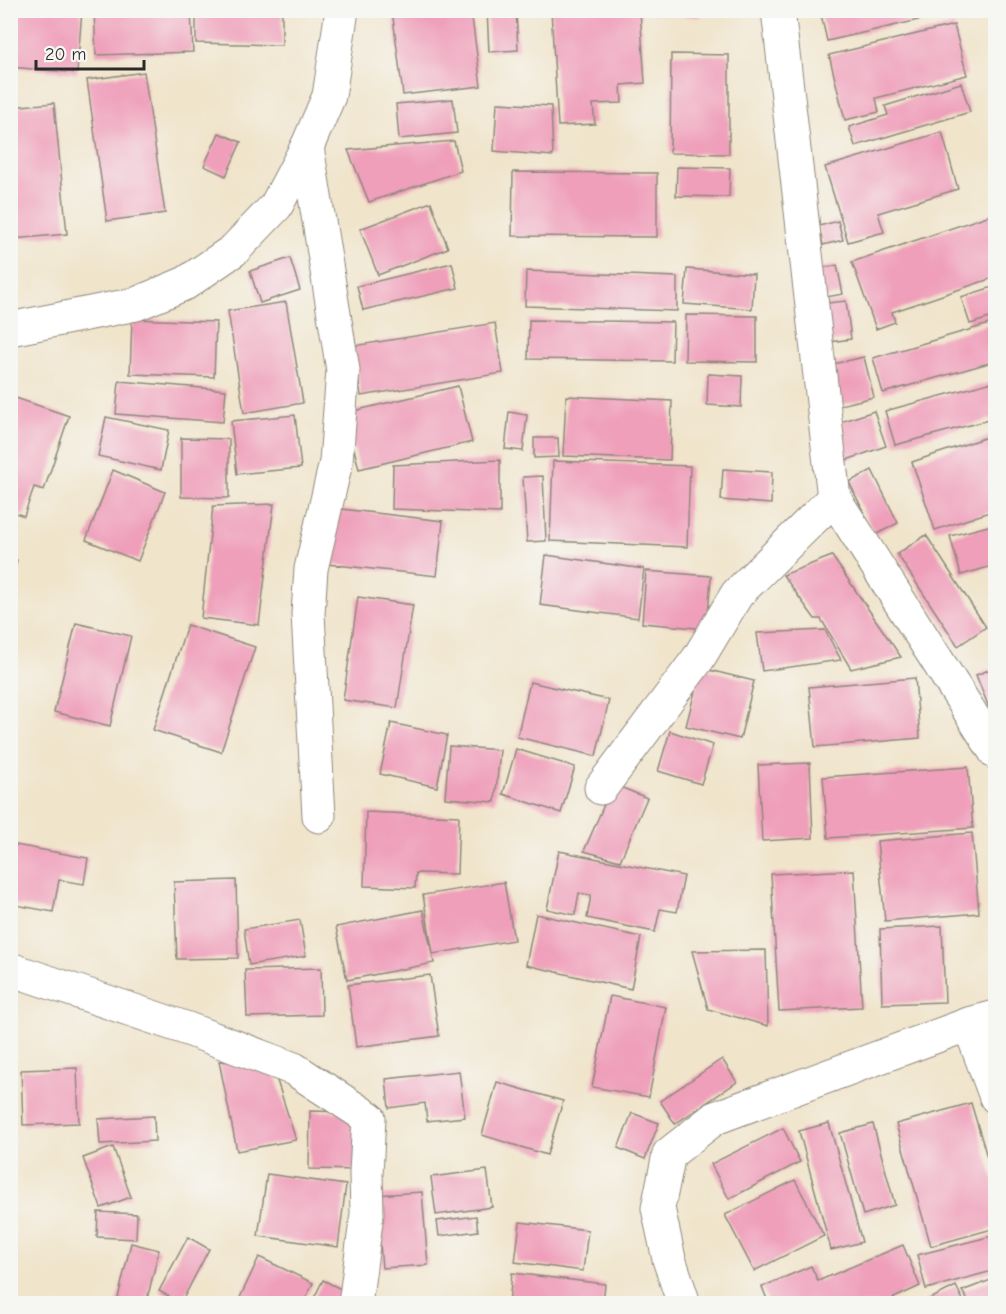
<svg xmlns="http://www.w3.org/2000/svg" width="1006" height="1314" viewBox="0 0 1006 1314" font-family="'Comic Neue',sans-serif">
  <rect width="100%" height="100%" fill="#f6f6f2"/>
  <filter id="ink" filterUnits="userSpaceOnUse"><feTurbulence type="fractalNoise" baseFrequency=".0167" numOctaves="2"/><feDisplacementMap in="SourceGraphic" scale="12" xChannelSelector="R" yChannelSelector="G"/><feConvolveMatrix kernelMatrix="1 2 1 2 8 2 1 2 1" color-interpolation-filters="sRGB"/></filter>
  <filter id="wash" filterUnits="userSpaceOnUse"><feTurbulence type="fractalNoise" baseFrequency=".008" numOctaves="4" result="noise"/><feDisplacementMap in="SourceGraphic" scale="24" xChannelSelector="R" yChannelSelector="G"/><feGaussianBlur stdDeviation="1.35" result="paint"/><feColorMatrix in="noise" values="0 0 0 0 0 0 0 0 0 0 0 0 0 0 0 0 0 1.4 0 .05"/><feComposite in="paint" operator="in"/></filter>
  <g filter="url(#wash)">
    <rect width="100%" height="100%" fill="#f0e4cb"/>
    <g id="blocks">
      <!-- building -->
      <g fill="#ef9fba">
        <path d="M 10,10 L 82,10 L 77,73 L 10,67 Z"/>
        <path d="M 94,10 L 191,10 L 193,52 L 96,55 Z"/>
        <path d="M 196,10 L 282,10 L 282,45 L 196,43 Z"/>
        <path d="M 392,10 L 471,10 L 481,86 L 403,95 Z"/>
        <path d="M 487,10 L 516,10 L 518,50 L 489,52 Z"/>
        <path d="M 551,10 L 640,10 L 645,83 L 621,85 L 622,103 L 593,104 L 595,124 L 558,126 Z"/>
        <path d="M 650,10 L 701,10 L 700,17 L 650,13 Z"/>
        <path d="M 820,10 L 958,10 L 958,11 L 827,41 Z"/>
        <path d="M 954,25 L 967,75 L 876,98 L 879,112 L 845,120 L 829,55 Z"/>
        <path d="M 671,54 L 729,55 L 729,154 L 670,153 Z"/>
        <path d="M 144,72 L 165,213 L 107,221 L 87,80 Z"/>
        <path d="M 961,83 L 970,112 L 855,146 L 849,127 L 888,115 L 885,106 Z"/>
        <path d="M 453,99 L 457,133 L 399,139 L 396,104 Z"/>
        <path d="M 54,103 L 67,234 L 13,239 L 10,107 Z"/>
        <path d="M 497,103 L 551,106 L 553,156 L 494,151 Z"/>
        <path d="M 942,132 L 958,189 L 878,213 L 884,232 L 848,242 L 825,167 Z"/>
        <path d="M 219,133 L 241,142 L 226,176 L 204,166 Z"/>
        <path d="M 454,141 L 461,171 L 369,202 L 348,150 Z"/>
        <path d="M 677,167 L 730,168 L 729,197 L 676,196 Z"/>
        <path d="M 513,172 L 657,173 L 657,237 L 512,236 Z"/>
        <path d="M 431,202 L 448,248 L 378,275 L 360,229 Z"/>
        <path d="M 996,213 L 996,277 L 892,312 L 895,322 L 876,329 L 852,262 Z"/>
        <path d="M 838,221 L 843,240 L 823,245 L 819,226 Z"/>
        <path d="M 290,258 L 300,290 L 260,303 L 250,271 Z"/>
        <path d="M 452,263 L 458,288 L 363,310 L 357,286 Z"/>
        <path d="M 837,265 L 843,294 L 816,299 L 810,270 Z"/>
        <path d="M 687,269 L 754,274 L 752,309 L 684,304 Z"/>
        <path d="M 526,271 L 677,277 L 677,311 L 525,306 Z"/>
        <path d="M 996,286 L 996,316 L 970,324 L 961,297 Z"/>
        <path d="M 846,301 L 851,339 L 823,343 L 818,304 Z"/>
        <path d="M 286,302 L 303,403 L 244,413 L 228,311 Z"/>
        <path d="M 686,315 L 757,316 L 757,362 L 685,361 Z"/>
        <path d="M 132,319 L 216,322 L 214,377 L 130,374 Z"/>
        <path d="M 529,320 L 673,322 L 672,361 L 528,359 Z"/>
        <path d="M 996,322 L 996,361 L 883,393 L 873,358 Z"/>
        <path d="M 495,323 L 503,373 L 361,396 L 353,346 Z"/>
        <path d="M 864,357 L 874,397 L 828,408 L 820,367 Z"/>
        <path d="M 708,374 L 742,376 L 741,407 L 707,405 Z"/>
        <path d="M 119,381 L 226,390 L 223,422 L 116,414 Z"/>
        <path d="M 996,381 L 996,418 L 895,445 L 885,411 Z"/>
        <path d="M 458,386 L 472,442 L 359,469 L 345,413 Z"/>
        <path d="M 10,396 L 69,416 L 44,490 L 34,487 L 24,516 L 10,511 Z"/>
        <path d="M 566,396 L 672,401 L 670,460 L 563,456 Z"/>
        <path d="M 874,411 L 886,446 L 844,461 L 832,425 Z"/>
        <path d="M 509,412 L 527,415 L 523,451 L 505,449 Z"/>
        <path d="M 295,415 L 301,468 L 237,474 L 231,421 Z"/>
        <path d="M 106,417 L 169,430 L 161,470 L 98,456 Z"/>
        <path d="M 996,434 L 996,510 L 935,530 L 912,462 Z"/>
        <path d="M 181,438 L 229,439 L 229,498 L 181,497 Z"/>
        <path d="M 534,438 L 558,438 L 559,457 L 534,458 Z"/>
        <path d="M 500,460 L 500,513 L 392,509 L 393,465 Z"/>
        <path d="M 553,461 L 690,466 L 687,547 L 550,541 Z"/>
        <path d="M 723,469 L 772,472 L 771,504 L 721,500 Z"/>
        <path d="M 113,470 L 165,492 L 138,561 L 86,540 Z"/>
        <path d="M 872,470 L 898,523 L 875,535 L 849,482 Z"/>
        <path d="M 543,476 L 546,541 L 527,542 L 523,477 Z"/>
        <path d="M 274,504 L 259,625 L 201,618 L 213,506 Z"/>
        <path d="M 333,508 L 443,521 L 437,576 L 327,564 Z"/>
        <path d="M 996,524 L 996,565 L 961,575 L 950,536 Z"/>
        <path d="M 926,535 L 986,627 L 958,646 L 897,554 Z"/>
        <path d="M 546,555 L 644,569 L 638,618 L 540,605 Z"/>
        <path d="M 832,556 L 901,657 L 851,669 L 821,619 L 815,619 L 783,575 Z"/>
        <path d="M 10,558 L 17,560 L 11,586 L 10,586 Z"/>
        <path d="M 646,571 L 711,576 L 707,629 L 642,623 Z"/>
        <path d="M 358,597 L 413,605 L 397,708 L 343,700 Z"/>
        <path d="M 76,623 L 131,636 L 110,726 L 54,712 Z"/>
        <path d="M 187,625 L 255,647 L 221,752 L 153,730 Z"/>
        <path d="M 825,630 L 841,660 L 762,671 L 757,633 Z"/>
        <path d="M 996,667 L 996,723 L 995,723 L 976,675 Z"/>
        <path d="M 701,668 L 754,681 L 740,739 L 686,726 Z"/>
        <path d="M 915,678 L 920,738 L 815,747 L 809,687 Z"/>
        <path d="M 530,682 L 609,700 L 596,756 L 517,737 Z"/>
        <path d="M 391,723 L 447,735 L 437,787 L 380,774 Z"/>
        <path d="M 670,731 L 713,745 L 701,784 L 658,771 Z"/>
        <path d="M 449,746 L 500,750 L 495,802 L 445,798 Z"/>
        <path d="M 516,749 L 575,767 L 561,813 L 503,794 Z"/>
        <path d="M 810,763 L 813,838 L 762,841 L 758,765 Z"/>
        <path d="M 968,767 L 973,828 L 828,838 L 823,777 Z"/>
        <path d="M 613,784 L 647,798 L 620,861 L 584,851 Z"/>
        <path d="M 366,812 L 459,816 L 457,874 L 416,873 L 415,888 L 364,886 Z"/>
        <path d="M 972,833 L 979,913 L 885,921 L 877,841 Z"/>
        <path d="M 10,844 L 88,858 L 84,884 L 59,880 L 53,912 L 10,904 Z"/>
        <path d="M 559,851 L 684,876 L 677,912 L 660,909 L 655,932 L 587,918 L 591,895 L 579,893 L 575,915 L 547,909 Z"/>
        <path d="M 854,870 L 862,1007 L 779,1011 L 771,874 Z"/>
        <path d="M 236,880 L 238,958 L 177,959 L 174,882 Z"/>
        <path d="M 504,882 L 514,940 L 433,954 L 423,895 Z"/>
        <path d="M 423,910 L 434,963 L 347,980 L 336,927 Z"/>
        <path d="M 536,914 L 641,937 L 631,989 L 526,965 Z"/>
        <path d="M 300,920 L 306,956 L 249,965 L 244,929 Z"/>
        <path d="M 942,926 L 945,1002 L 882,1004 L 880,929 Z"/>
        <path d="M 766,950 L 768,1026 L 708,1009 L 692,951 Z"/>
        <path d="M 321,968 L 322,1015 L 247,1017 L 245,970 Z"/>
        <path d="M 430,975 L 439,1036 L 356,1047 L 348,985 Z"/>
        <path d="M 610,996 L 666,1007 L 649,1097 L 592,1087 Z"/>
        <path d="M 722,1059 L 737,1082 L 675,1124 L 660,1101 Z"/>
        <path d="M 219,1061 L 272,1065 L 296,1140 L 237,1151 Z"/>
        <path d="M 77,1068 L 79,1123 L 23,1125 L 21,1070 Z"/>
        <path d="M 459,1071 L 465,1117 L 427,1121 L 425,1103 L 389,1108 L 386,1079 Z"/>
        <path d="M 497,1082 L 563,1101 L 547,1155 L 482,1135 Z"/>
        <path d="M 971,1103 L 996,1187 L 996,1228 L 931,1246 L 896,1124 Z"/>
        <path d="M 310,1111 L 354,1112 L 362,1170 L 309,1169 Z"/>
        <path d="M 632,1113 L 659,1123 L 645,1159 L 618,1148 Z"/>
        <path d="M 154,1116 L 155,1141 L 100,1144 L 98,1119 Z"/>
        <path d="M 829,1123 L 862,1242 L 831,1250 L 799,1131 Z"/>
        <path d="M 873,1124 L 895,1205 L 863,1215 L 840,1133 Z"/>
        <path d="M 783,1128 L 800,1162 L 729,1199 L 711,1164 Z"/>
        <path d="M 113,1147 L 131,1197 L 101,1208 L 83,1158 Z"/>
        <path d="M 487,1170 L 492,1207 L 436,1215 L 431,1177 Z"/>
        <path d="M 267,1174 L 346,1185 L 338,1247 L 258,1236 Z"/>
        <path d="M 795,1180 L 824,1236 L 754,1271 L 725,1215 Z"/>
        <path d="M 422,1192 L 428,1265 L 382,1268 L 376,1195 Z"/>
        <path d="M 98,1212 L 137,1214 L 136,1239 L 97,1237 Z"/>
        <path d="M 476,1216 L 478,1231 L 439,1236 L 437,1221 Z"/>
        <path d="M 520,1222 L 588,1230 L 583,1271 L 515,1262 Z"/>
        <path d="M 996,1235 L 996,1270 L 926,1289 L 917,1255 Z"/>
        <path d="M 188,1237 L 209,1249 L 181,1303 L 159,1291 Z"/>
        <path d="M 131,1243 L 159,1250 L 146,1304 L 117,1302 Z"/>
        <path d="M 903,1245 L 920,1286 L 881,1304 L 769,1304 L 762,1287 L 811,1266 L 818,1281 Z"/>
        <path d="M 259,1257 L 313,1283 L 303,1304 L 237,1304 Z"/>
        <path d="M 512,1273 L 605,1284 L 603,1304 L 509,1304 Z"/>
        <path d="M 996,1278 L 996,1304 L 970,1304 L 962,1291 Z"/>
        <path d="M 323,1280 L 355,1296 L 352,1304 L 311,1304 Z"/>
        <path d="M 956,1286 L 965,1304 L 920,1304 Z"/>
      </g>
    </g>
  </g>
  <g filter="url(#ink)">
    <use href="#blocks" fill-opacity="0" stroke="#8e887b" stroke-width="1.5"/>
    <g fill="none" stroke-linecap="round" stroke-linejoin="round">
      <!-- minor casing -->
      <g stroke="#8e887b" stroke-width="35">
        <g id="minor">
          <path d="M 778,10 L 834,498 L 996,753"/>
          <path d="M 307,147 L 343,370 L 336,462 L 311,569 L 308,614 L 319,816"/>
          <path d="M 10,329 L 136,304 L 186,283 L 234,250 L 276,206 L 307,147 L 329,96 L 342,10"/>
          <path d="M 601,788 L 698,659 L 737,594 L 834,498"/>
          <path d="M 10,969 L 188,1029 L 294,1069 L 369,1118 L 366,1173 L 367,1214 L 355,1304"/>
          <path d="M 969,1024 L 996,1097"/>
          <path d="M 684,1304 L 669,1259 L 658,1208 L 669,1154 L 715,1118 L 969,1024 L 996,1017"/>
        </g>
      </g>
      <!-- minor -->
      <use href="#minor" stroke="#fff" stroke-width="33"/>
    </g>
  </g>
  <!-- margin -->
  <rect width="1006" height="1314" fill="none" stroke="#f6f6f2" stroke-width="36"/>
  <!-- scale -->
  <path d="M36 60v9h108v-9" fill="none" stroke="#2b2b2b" stroke-width="3"/>
  <text x="45" y="60" font-size="18" fill="#2b2b2b" stroke="#f6f6f2" stroke-width="4.5" paint-order="stroke">20 m</text>
</svg>
